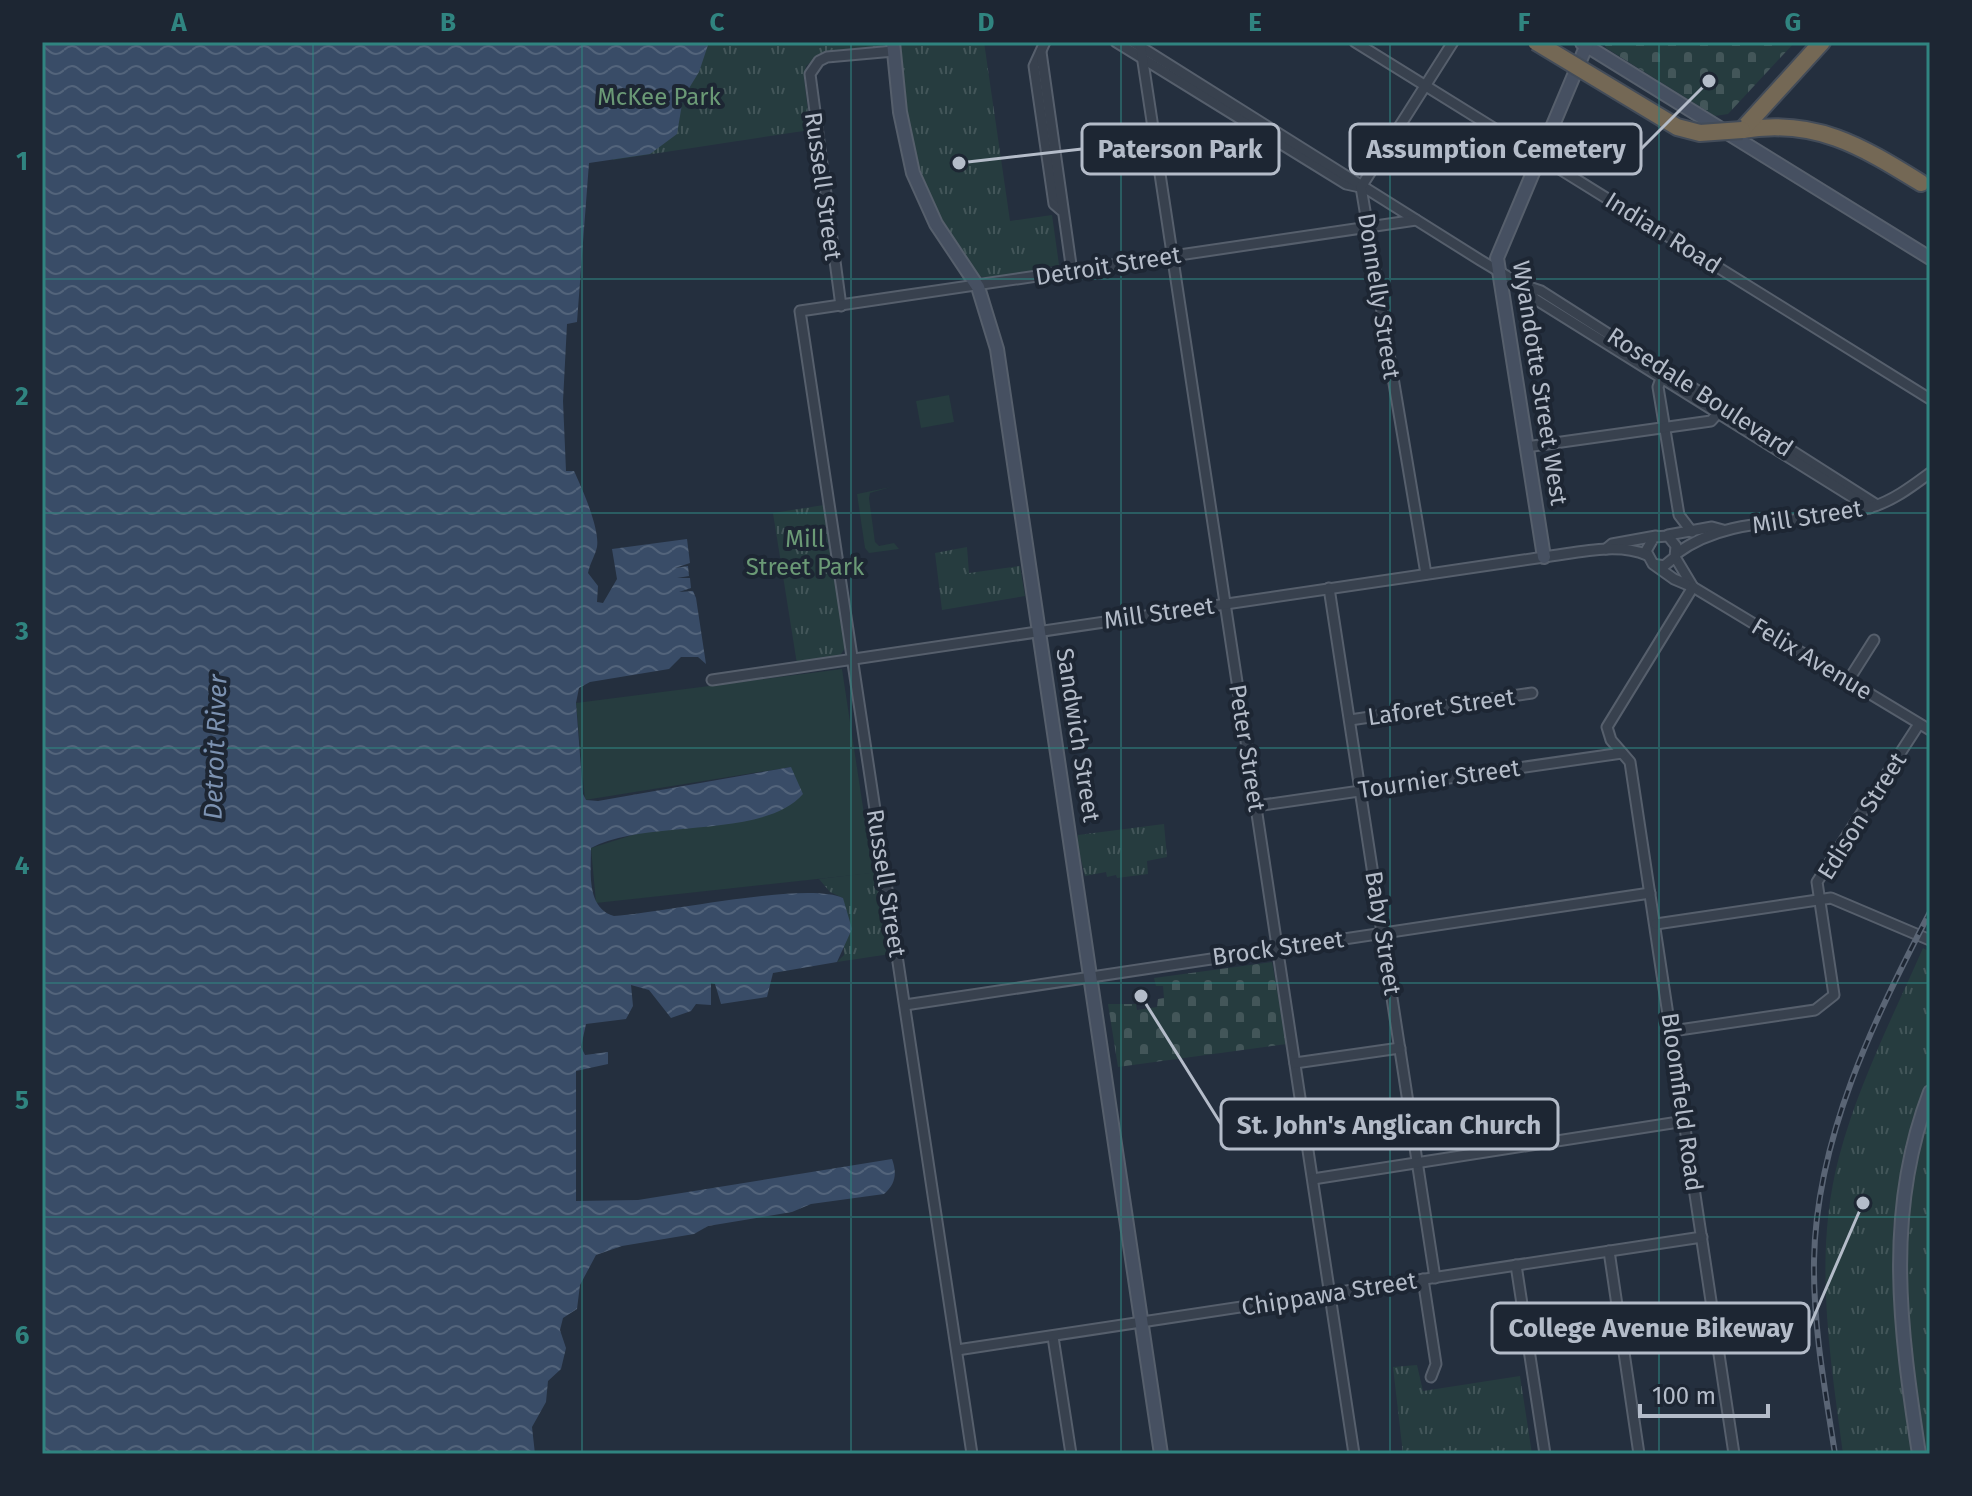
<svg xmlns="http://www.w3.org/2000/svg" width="1972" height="1496" viewBox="0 0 1972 1496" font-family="'Fira Sans',sans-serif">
  <defs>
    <pattern id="cemetery-stones" width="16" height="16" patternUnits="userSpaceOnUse" patternTransform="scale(2)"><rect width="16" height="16" fill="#263c3f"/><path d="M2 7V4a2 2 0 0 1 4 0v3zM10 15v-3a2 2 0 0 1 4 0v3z" fill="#435659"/></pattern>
    <pattern id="park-tufts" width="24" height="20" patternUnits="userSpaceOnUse" patternTransform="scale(2)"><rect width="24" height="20" fill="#263c3f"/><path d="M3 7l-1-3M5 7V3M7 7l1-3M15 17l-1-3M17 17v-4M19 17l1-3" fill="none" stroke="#435659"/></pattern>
    <pattern id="water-waves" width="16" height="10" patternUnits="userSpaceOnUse" patternTransform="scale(2)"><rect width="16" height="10" fill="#394c67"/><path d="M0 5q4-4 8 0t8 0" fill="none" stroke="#53647b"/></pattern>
  </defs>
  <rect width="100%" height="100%" fill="#242f3e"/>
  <!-- green -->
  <g fill="#263c3f">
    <path d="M 949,395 L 954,422 L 921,428 L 916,401 Z"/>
    <path d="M 891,487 L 870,493 L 869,498 L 875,542 L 879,546 L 894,543 L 899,549 L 869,553 L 865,548 L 857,494 Z"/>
    <path d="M 842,669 L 873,873 L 596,903 L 591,848 L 639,833 L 756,818 L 791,767 L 585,800 L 576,703 Z"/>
  </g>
  <!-- cemetery -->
  <g fill="url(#cemetery-stones)">
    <path d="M 1604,42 L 1795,42 L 1728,114 L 1715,116 L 1606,48 Z"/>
    <path d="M 1272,962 L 1287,1044 L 1118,1067 L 1108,1004 L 1136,1004 L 1137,1010 L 1157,1007 L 1158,999 L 1164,998 L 1163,986 L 1156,986 L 1154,978 Z"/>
  </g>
  <!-- park -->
  <g fill="url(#park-tufts)">
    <path d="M 616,42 L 885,42 C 873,59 827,46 806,66 L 804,77 L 810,130 L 613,160 Z"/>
    <path d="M 899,42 L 984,42 L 1010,221 L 1052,215 L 1059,265 L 992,279 L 978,276 C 963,248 942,225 929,196 C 907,148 905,94 899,42 Z"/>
    <path d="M 824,505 L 845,648 L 839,657 L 797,664 L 773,513 Z"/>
    <path d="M 967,547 L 969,573 L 1020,566 L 1025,596 L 942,610 L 935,553 Z"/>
    <path d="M 1164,824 L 1167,857 L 1147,861 L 1148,874 L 1117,878 L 1116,875 L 1107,877 L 1106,872 L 1085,876 L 1077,843 L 1078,835 Z"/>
    <path d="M 879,872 L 890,954 L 837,962 L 844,955 L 843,898 L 830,892 L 819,879 Z"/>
    <path d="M 1923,948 L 1930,952 L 1930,1084 L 1905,1150 L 1893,1227 L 1896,1335 L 1913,1454 L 1843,1454 C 1830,1356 1813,1255 1839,1157 C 1858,1085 1893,1016 1923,948 Z"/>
    <path d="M 1930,1108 L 1930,1454 L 1924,1454 C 1915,1393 1899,1327 1903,1265 C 1905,1211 1914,1159 1930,1108 Z"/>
    <path d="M 1417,1365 L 1423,1391 L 1520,1376 L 1532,1454 L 1440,1454 L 1439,1451 L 1403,1454 L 1393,1367 Z"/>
  </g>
  <!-- water -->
  <path fill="url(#water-waves)" d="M 42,42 L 709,42 L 699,72 L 683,98 L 677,134 L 650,154 L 589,163 L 577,322 L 567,324 L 563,401 L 566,471 L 574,471 C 582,488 600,529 597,547 C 595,556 590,563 588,573 L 598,586 L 597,602 L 603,603 L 617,579 L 612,549 L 687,539 L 690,563 L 675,568 L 688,566 L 689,576 L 677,578 L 690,578 L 691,588 L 679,592 L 693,591 L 696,598 L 706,664 L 698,657 L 681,657 L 669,669 L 590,682 L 579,688 L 576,703 L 583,794 L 586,800 L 598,801 L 791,767 L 803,794 C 763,840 647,818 591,848 C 591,872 586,908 614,916 C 664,913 806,881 843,898 L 852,929 L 837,962 L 773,973 L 767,997 L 721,1004 L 715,984 L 711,983 L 711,1005 L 696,1004 L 691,1011 L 671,1018 L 649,990 L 631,985 L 633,1006 L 626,1019 L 586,1024 L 581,1047 L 585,1055 L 608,1052 L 608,1064 L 576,1071 L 576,1201 L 638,1200 L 892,1159 C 897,1173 896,1184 884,1194 L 811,1204 L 792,1212 L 708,1226 L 694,1234 L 622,1246 L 596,1255 L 580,1285 L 577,1309 L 563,1318 L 560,1330 L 566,1348 L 561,1369 L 548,1381 L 546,1402 L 532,1427 L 535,1454 L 42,1454 Z"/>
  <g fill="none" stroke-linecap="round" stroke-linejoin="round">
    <!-- street casing -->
    <g stroke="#565f6c" stroke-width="13">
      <g id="street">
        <path d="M 1045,42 L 1034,66 L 1054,204 L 1061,210"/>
        <path d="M 1116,42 L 1346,184 L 1360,187"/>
        <path d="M 1133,42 L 1480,260 L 1520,284 L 1541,291 L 1877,505"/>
        <path d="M 1140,42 L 1354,1454"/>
        <path d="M 1355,42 L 1930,399"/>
        <path d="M 1041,52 L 1072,272"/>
        <path d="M 1523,287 L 1535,299 L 1870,508"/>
        <path d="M 841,306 L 810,74 L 819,61 L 827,57 L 894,51"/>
        <path d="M 1663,373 L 1658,387 L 1679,515 L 1692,532"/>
        <path d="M 1526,447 L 1711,421 L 1720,411"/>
        <path d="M 1668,535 L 1712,527 L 1723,530"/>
        <path d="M 1606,549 L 1612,544 L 1656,536"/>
        <path d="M 1676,554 C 1731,512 1808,527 1872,507 C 1894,500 1911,487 1930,473"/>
        <path d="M 1675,557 L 1693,587"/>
        <path d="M 1653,564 L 1664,566 L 1675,557 L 1676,546 L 1668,536 L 1654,537 L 1646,551 L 1653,564 L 1674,579 L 1693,587 L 1930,730"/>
        <path d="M 1426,574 L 1361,187 L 1453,42"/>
        <path d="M 1693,587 L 1607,727 L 1611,740 L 1630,762 L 1734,1454"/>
        <path d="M 1329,588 L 1435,1278"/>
        <path d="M 712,680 L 1544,557 C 1576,553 1617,542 1647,555"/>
        <path d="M 1848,681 L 1874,640"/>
        <path d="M 1350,720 L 1532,693"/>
        <path d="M 1256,806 L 1622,753"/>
        <path d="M 1656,924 L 1831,898 L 1930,940"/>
        <path d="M 905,1005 L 1650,893"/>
        <path d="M 1672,1031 L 1815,1010 L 1834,995 L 1817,882 L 1919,724"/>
        <path d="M 1295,1063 L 1400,1048"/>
        <path d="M 1313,1179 L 1685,1121"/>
        <path d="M 1609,1251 L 1639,1454"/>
        <path d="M 1516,1265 L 1545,1454"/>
        <path d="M 1423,1279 L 1436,1364 L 1431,1377"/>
        <path d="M 1053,1337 L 1071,1454"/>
        <path d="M 957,1350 L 1702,1237"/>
        <path d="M 972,1454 L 800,311 L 1416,220"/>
      </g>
    </g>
    <!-- secondary casing -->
    <g stroke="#565f6c" stroke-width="16">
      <g id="secondary">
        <path d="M 893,42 L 900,112 L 913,173 L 936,224 L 978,287 L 997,349 L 1161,1454"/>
        <path d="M 1582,43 L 1930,258"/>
        <path d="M 1544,557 L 1497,258 L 1588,42"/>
        <path d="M 1919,1454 C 1900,1330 1884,1212 1930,1092"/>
      </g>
    </g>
    <!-- highway casing -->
    <g stroke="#434c59" stroke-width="20">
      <g id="highway">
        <path d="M 1742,130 C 1816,118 1861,146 1921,183"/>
        <path d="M 1742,130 L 1822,42"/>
      </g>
    </g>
    <!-- street -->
    <use href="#street" stroke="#38414e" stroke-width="9"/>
    <!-- secondary -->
    <use href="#secondary" stroke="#465061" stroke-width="12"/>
    <!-- highway -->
    <use href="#highway" stroke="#746855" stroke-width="16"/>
    <!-- rail casing -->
    <g stroke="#5a6575" stroke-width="6">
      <path id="rail" d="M 1835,1454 C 1825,1390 1813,1326 1814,1261 C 1816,1137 1874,1020 1930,912"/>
    </g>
    <!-- rail -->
    <use href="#rail" stroke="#1d2633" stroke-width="3" stroke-dasharray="9" stroke-linecap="butt"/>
    <!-- highway-bridge casing -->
    <g stroke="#434c59" stroke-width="20" stroke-linecap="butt">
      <path id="highway-bridge" d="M 1536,42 L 1677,127 L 1700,133 L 1742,130"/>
    </g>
    <!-- highway-bridge -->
    <use href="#highway-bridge" stroke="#746855" stroke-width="16"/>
  </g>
  <!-- grid -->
  <path fill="none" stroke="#308480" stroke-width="2" stroke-opacity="0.55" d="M 313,42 L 313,1454M 582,42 L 582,1454M 851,42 L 851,1454M 1121,42 L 1121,1454M 1390,42 L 1390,1454M 1659,42 L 1659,1454M 42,279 L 1930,279M 42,513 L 1930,513M 42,748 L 1930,748M 42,983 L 1930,983M 42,1217 L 1930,1217"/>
  <g text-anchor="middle" stroke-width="8" stroke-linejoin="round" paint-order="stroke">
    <!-- park labels -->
    <g font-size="24" fill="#6b9a76" stroke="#1d2633">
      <text x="659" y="105">McKee Park</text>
      <text x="805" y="547">Mill<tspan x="805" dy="28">Street Park</tspan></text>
    </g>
    <!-- street labels -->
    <g font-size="24" fill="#b4bcc9" stroke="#1d2633">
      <text transform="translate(823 186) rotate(82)" y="8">Russell Street</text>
      <text transform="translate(1663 233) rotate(32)" y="8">Indian Road</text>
      <text transform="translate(1108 266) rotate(-9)" y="8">Detroit Street</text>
      <text transform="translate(1379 296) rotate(81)" y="8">Donnelly Street</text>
      <text transform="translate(1540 383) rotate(81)" y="8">Wyandotte Street West</text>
      <text transform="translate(1700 392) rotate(33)" y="8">Rosedale Boulevard</text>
      <text transform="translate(1807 517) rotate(-9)" y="8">Mill Street</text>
      <text transform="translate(1159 613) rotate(-8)" y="8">Mill Street</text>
      <text transform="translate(1812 659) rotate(31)" y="8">Felix Avenue</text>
      <text transform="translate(1441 707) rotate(-8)" y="8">Laforet Street</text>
      <text transform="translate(1078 735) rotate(81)" y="8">Sandwich Street</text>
      <text transform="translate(1247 748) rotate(81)" y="8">Peter Street</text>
      <text transform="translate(1439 779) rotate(-8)" y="8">Tournier Street</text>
      <text transform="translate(1862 816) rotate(-58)" y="8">Edison Street</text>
      <text transform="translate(886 883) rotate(81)" y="8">Russell Street</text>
      <text transform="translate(1383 933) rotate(81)" y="8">Baby Street</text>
      <text transform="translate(1278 948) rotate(-8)" y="8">Brock Street</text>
      <text transform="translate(1682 1102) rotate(82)" y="8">Bloomfield Road</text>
      <text transform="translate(1329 1294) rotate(-9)" y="8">Chippawa Street</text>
    </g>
    <!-- water labels -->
    <g font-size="26" font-style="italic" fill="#7c92b1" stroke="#1d2633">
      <text transform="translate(215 747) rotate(-88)" y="9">Detroit River</text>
    </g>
  </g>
  <!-- callouts -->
  <path fill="none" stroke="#b4bcc9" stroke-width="3" d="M959 163L1082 149M1709 81L1641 149M1141 996L1221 1124M1863 1203L1809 1328"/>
  <g fill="#b4bcc9" stroke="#1d2633" stroke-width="3">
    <circle cx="959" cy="163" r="8"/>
    <circle cx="1709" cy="81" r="8"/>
    <circle cx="1141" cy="996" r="8"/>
    <circle cx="1863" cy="1203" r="8"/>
  </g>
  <g fill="#1d2633" stroke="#b4bcc9" stroke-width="3">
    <rect x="1082" y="124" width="197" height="50" rx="8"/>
    <rect x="1350" y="124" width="291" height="50" rx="8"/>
    <rect x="1221" y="1099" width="337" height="50" rx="8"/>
    <rect x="1492" y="1303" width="317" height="50" rx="8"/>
  </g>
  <g font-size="26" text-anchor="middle" font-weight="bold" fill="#b4bcc9">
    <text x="1180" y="158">Paterson Park</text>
    <text x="1496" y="158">Assumption Cemetery</text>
    <text x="1389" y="1134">St. John's Anglican Church</text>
    <text x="1651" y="1337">College Avenue Bikeway</text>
  </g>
  <!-- border -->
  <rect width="1972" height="1496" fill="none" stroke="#1d2633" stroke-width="88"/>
  <!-- scale -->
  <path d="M1640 1404v12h128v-12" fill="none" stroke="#b4bcc9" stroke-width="4"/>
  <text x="1652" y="1404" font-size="24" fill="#b4bcc9" stroke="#1d2633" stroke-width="6" paint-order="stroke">100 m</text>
  <rect x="44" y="44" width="1884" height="1408" fill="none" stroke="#308480" stroke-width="3"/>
  <g font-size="26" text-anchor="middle" font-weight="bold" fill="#308480">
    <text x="179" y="31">A</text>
    <text x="448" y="31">B</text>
    <text x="717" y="31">C</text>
    <text x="986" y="31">D</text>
    <text x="1255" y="31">E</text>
    <text x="1524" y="31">F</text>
    <text x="1793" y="31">G</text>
    <text x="22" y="170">1</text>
    <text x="22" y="405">2</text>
    <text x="22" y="640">3</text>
    <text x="22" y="874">4</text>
    <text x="22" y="1109">5</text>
    <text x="22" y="1344">6</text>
  </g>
</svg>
